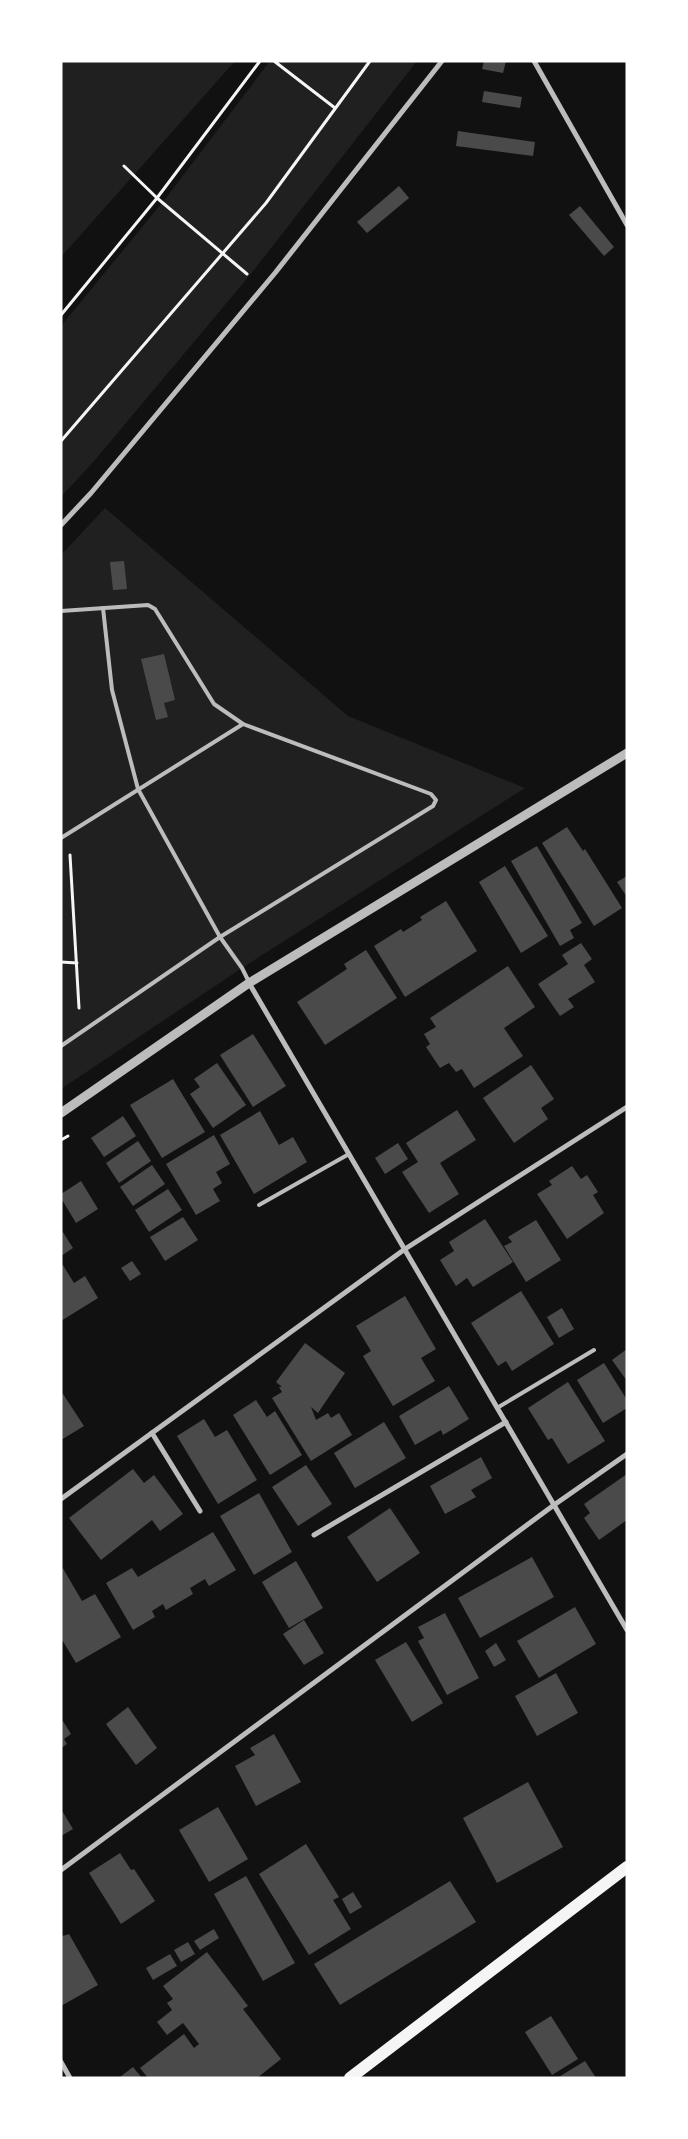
<svg xmlns="http://www.w3.org/2000/svg" width="688" height="2139" viewBox="0 0 688 2139" font-family="'Fira Sans Condensed',sans-serif">
  <rect width="100%" height="100%" fill="#111"/>
  <!-- green -->
  <g fill="#202020">
    <path d="M 61,61 L 235,61 L 61,257 Z"/>
    <path d="M 270,61 L 417,61 L 250,275 L 95,460 L 61,497 L 61,326 L 166,198 Z"/>
    <path d="M 105,508 L 348,716 L 525,788 L 242,968 L 61,1089 L 61,555 Z"/>
  </g>
  <!-- building -->
  <g fill="#4a4a4a">
    <path d="M 484,61 L 506,61 L 503,73 L 482,69 Z"/>
    <path d="M 484,91 L 522,97 L 520,108 L 482,102 Z"/>
    <path d="M 458,131 L 535,142 L 533,156 L 456,146 Z"/>
    <path d="M 399,186 L 409,198 L 367,233 L 357,222 Z"/>
    <path d="M 580,206 L 614,247 L 604,256 L 569,215 Z"/>
    <path d="M 124,561 L 127,589 L 113,590 L 110,562 Z"/>
    <path d="M 164,654 L 175,700 L 164,703 L 168,717 L 156,720 L 141,659 Z"/>
    <path d="M 567,827 L 583,851 L 585,849 L 622,908 L 594,926 L 542,843 Z"/>
    <path d="M 537,846 L 582,923 L 570,930 L 574,938 L 560,946 L 511,861 Z"/>
    <path d="M 505,866 L 548,936 L 521,953 L 479,882 Z"/>
    <path d="M 627,876 L 627,897 L 617,882 Z"/>
    <path d="M 446,901 L 477,951 L 405,997 L 374,946 L 401,929 L 403,932 L 422,920 L 420,917 Z"/>
    <path d="M 581,943 L 592,959 L 584,965 L 595,982 L 568,999 L 574,1007 L 560,1016 L 538,984 L 568,964 L 562,955 Z"/>
    <path d="M 366,950 L 397,998 L 325,1045 L 297,1002 L 347,969 L 344,964 Z"/>
    <path d="M 508,966 L 535,1007 L 504,1028 L 523,1056 L 474,1088 L 462,1069 L 456,1072 L 449,1063 L 440,1068 L 426,1047 L 430,1044 L 424,1034 L 436,1027 L 430,1018 Z"/>
    <path d="M 253,1034 L 286,1086 L 253,1107 L 220,1055 Z"/>
    <path d="M 217,1063 L 246,1105 L 213,1128 L 190,1094 L 200,1087 L 194,1079 Z"/>
    <path d="M 531,1065 L 554,1099 L 541,1108 L 548,1119 L 514,1143 L 483,1098 Z"/>
    <path d="M 173,1079 L 205,1132 L 162,1158 L 130,1105 Z"/>
    <path d="M 457,1110 L 476,1140 L 440,1163 L 459,1194 L 429,1213 L 402,1172 L 418,1162 L 406,1143 Z"/>
    <path d="M 260,1111 L 279,1145 L 293,1137 L 307,1162 L 254,1194 L 220,1135 Z"/>
    <path d="M 123,1116 L 136,1136 L 104,1157 L 91,1138 Z"/>
    <path d="M 214,1135 L 230,1164 L 216,1172 L 222,1183 L 213,1189 L 220,1201 L 196,1215 L 166,1164 Z"/>
    <path d="M 138,1141 L 151,1161 L 119,1183 L 106,1163 Z"/>
    <path d="M 398,1143 L 408,1159 L 385,1174 L 375,1158 Z"/>
    <path d="M 152,1165 L 165,1184 L 133,1206 L 120,1187 Z"/>
    <path d="M 572,1166 L 581,1179 L 587,1175 L 598,1192 L 593,1195 L 604,1213 L 567,1239 L 537,1194 L 552,1185 L 549,1181 Z"/>
    <path d="M 81,1181 L 98,1209 L 76,1223 L 61,1198 L 61,1194 Z"/>
    <path d="M 168,1189 L 182,1210 L 149,1232 L 135,1210 Z"/>
    <path d="M 183,1217 L 198,1240 L 165,1261 L 150,1237 Z"/>
    <path d="M 485,1219 L 513,1262 L 473,1287 L 467,1278 L 456,1286 L 440,1260 L 454,1251 L 449,1242 Z"/>
    <path d="M 536,1220 L 561,1260 L 526,1282 L 504,1246 L 512,1242 L 508,1237 Z"/>
    <path d="M 61,1229 L 73,1248 L 61,1256 Z"/>
    <path d="M 132,1261 L 141,1274 L 130,1281 L 121,1268 Z"/>
    <path d="M 61,1262 L 74,1283 L 85,1276 L 98,1298 L 61,1321 Z"/>
    <path d="M 521,1291 L 554,1344 L 512,1371 L 506,1361 L 498,1366 L 471,1323 Z"/>
    <path d="M 405,1296 L 436,1349 L 421,1358 L 435,1381 L 393,1406 L 363,1356 L 371,1351 L 356,1326 Z"/>
    <path d="M 562,1308 L 574,1329 L 559,1338 L 547,1317 Z"/>
    <path d="M 305,1343 L 345,1373 L 318,1413 L 311,1407 L 316,1420 L 328,1413 L 331,1418 L 339,1413 L 352,1435 L 311,1461 L 272,1398 L 282,1392 L 279,1387 L 282,1387 L 276,1382 Z"/>
    <path d="M 627,1349 L 627,1381 L 612,1360 Z"/>
    <path d="M 604,1363 L 627,1400 L 627,1408 L 603,1423 L 577,1380 Z"/>
    <path d="M 568,1382 L 605,1441 L 568,1464 L 552,1438 L 548,1440 L 528,1408 Z"/>
    <path d="M 449,1386 L 469,1419 L 443,1435 L 441,1430 L 415,1445 L 399,1416 Z"/>
    <path d="M 61,1391 L 84,1426 L 61,1440 Z"/>
    <path d="M 256,1400 L 267,1417 L 275,1411 L 302,1455 L 270,1475 L 233,1415 Z"/>
    <path d="M 204,1419 L 215,1437 L 227,1430 L 257,1480 L 218,1504 L 177,1436 Z"/>
    <path d="M 384,1422 L 406,1458 L 355,1488 L 334,1453 Z"/>
    <path d="M 481,1457 L 492,1478 L 471,1490 L 476,1497 L 445,1514 L 430,1486 Z"/>
    <path d="M 306,1465 L 332,1504 L 298,1526 L 272,1487 Z"/>
    <path d="M 133,1469 L 144,1483 L 154,1475 L 183,1514 L 160,1531 L 152,1520 L 101,1560 L 69,1518 Z"/>
    <path d="M 627,1474 L 627,1520 L 599,1540 L 584,1518 L 590,1513 L 584,1504 Z"/>
    <path d="M 259,1493 L 292,1552 L 254,1575 L 220,1516 Z"/>
    <path d="M 390,1508 L 420,1553 L 377,1582 L 347,1537 Z"/>
    <path d="M 213,1532 L 236,1570 L 209,1586 L 205,1579 L 190,1588 L 193,1594 L 166,1610 L 163,1604 L 152,1611 L 155,1617 L 133,1630 L 106,1583 L 132,1568 L 138,1577 Z"/>
    <path d="M 532,1557 L 554,1597 L 480,1638 L 458,1598 Z"/>
    <path d="M 296,1561 L 323,1608 L 289,1628 L 262,1582 Z"/>
    <path d="M 61,1565 L 82,1601 L 95,1594 L 121,1637 L 76,1663 L 61,1638 Z"/>
    <path d="M 575,1607 L 596,1644 L 539,1678 L 517,1641 Z"/>
    <path d="M 445,1613 L 479,1678 L 447,1695 L 418,1641 L 424,1638 L 418,1627 Z"/>
    <path d="M 304,1620 L 324,1653 L 304,1665 L 283,1634 Z"/>
    <path d="M 406,1642 L 443,1703 L 412,1722 L 375,1660 Z"/>
    <path d="M 496,1643 L 506,1660 L 494,1667 L 485,1651 Z"/>
    <path d="M 556,1673 L 578,1713 L 537,1736 L 515,1696 Z"/>
    <path d="M 128,1707 L 157,1748 L 136,1765 L 106,1724 Z"/>
    <path d="M 61,1718 L 71,1734 L 64,1739 L 67,1744 L 61,1748 Z"/>
    <path d="M 274,1734 L 301,1782 L 256,1806 L 235,1766 L 255,1755 L 250,1748 Z"/>
    <path d="M 528,1782 L 563,1847 L 497,1883 L 463,1818 Z"/>
    <path d="M 218,1807 L 248,1859 L 209,1882 L 179,1830 Z"/>
    <path d="M 61,1809 L 73,1829 L 61,1836 Z"/>
    <path d="M 306,1844 L 339,1897 L 333,1900 L 351,1929 L 309,1955 L 259,1874 Z"/>
    <path d="M 120,1853 L 131,1870 L 134,1869 L 155,1901 L 121,1924 L 89,1873 Z"/>
    <path d="M 246,1876 L 295,1963 L 263,1981 L 214,1894 Z"/>
    <path d="M 450,1881 L 476,1922 L 340,2005 L 314,1964 Z"/>
    <path d="M 353,1892 L 362,1907 L 350,1914 L 342,1899 Z"/>
    <path d="M 214,1929 L 219,1938 L 200,1950 L 194,1941 Z"/>
    <path d="M 61,1932 L 63,1936 L 69,1934 L 98,1985 L 61,2006 Z"/>
    <path d="M 188,1942 L 195,1954 L 181,1962 L 174,1950 Z"/>
    <path d="M 207,1952 L 248,2006 L 243,2009 L 281,2059 L 257,2078 L 148,2078 L 140,2068 L 184,2034 L 194,2048 L 199,2044 L 183,2023 L 167,2035 L 157,2022 L 172,2010 L 167,2003 L 173,1999 L 163,1986 Z"/>
    <path d="M 170,1954 L 177,1966 L 153,1980 L 146,1968 Z"/>
    <path d="M 551,2016 L 578,2059 L 552,2075 L 525,2032 Z"/>
    <path d="M 585,2061 L 596,2078 L 557,2078 Z"/>
    <path d="M 133,2067 L 142,2078 L 121,2078 L 120,2077 Z"/>
  </g>
  <g fill="none" stroke-linecap="round" stroke-linejoin="round">
    <!-- path -->
    <g stroke="#f5f5f5" stroke-width="3">
      <path d="M 274,61 L 335,108"/>
      <path d="M 124,166 L 157,198 L 247,274"/>
      <path d="M 61,315 L 157,198 L 260,61"/>
      <path d="M 61,441 L 266,203 L 370,61"/>
      <path d="M 70,855 L 79,1008"/>
      <path d="M 61,962 L 77,963"/>
      <path d="M 61,1140 L 68,1136"/>
    </g>
    <!-- service -->
    <g stroke="#bcbcbc" stroke-width="4">
      <path d="M 103,608 L 112,690 L 138,789 L 220,937 L 242,968 L 249,982"/>
      <path d="M 61,611 L 148,605 L 155,609 L 214,704 L 243,724 L 431,794 L 436,800 L 433,806 L 220,937 L 61,1046"/>
      <path d="M 61,838 L 243,724"/>
      <path d="M 259,1205 L 349,1154"/>
      <path d="M 497,1408 L 594,1350"/>
    </g>
    <!-- minor -->
    <g stroke="#bcbcbc" stroke-width="5">
      <path d="M 534,61 L 627,225"/>
      <path d="M 61,525 L 91,493 L 275,273 L 442,61"/>
      <path d="M 249,983 L 627,1630"/>
      <path d="M 152,1433 L 200,1511"/>
      <path d="M 61,1499 L 405,1249 L 627,1107"/>
      <path d="M 314,1535 L 506,1422"/>
      <path d="M 61,1870 L 554,1505 L 627,1454"/>
      <path d="M 61,2062 L 70,2078"/>
    </g>
    <!-- tertiary -->
    <path stroke="#bcbcbc" stroke-width="9" d="M 61,1113 L 249,983 L 627,753"/>
    <!-- primary -->
    <path stroke="#f5f5f5" stroke-width="12" d="M 350,2078 L 627,1867"/>
  </g>
  <!-- border -->
  <rect width="688" height="2139" fill="none" stroke="#ffffff" stroke-width="125"/>
</svg>
